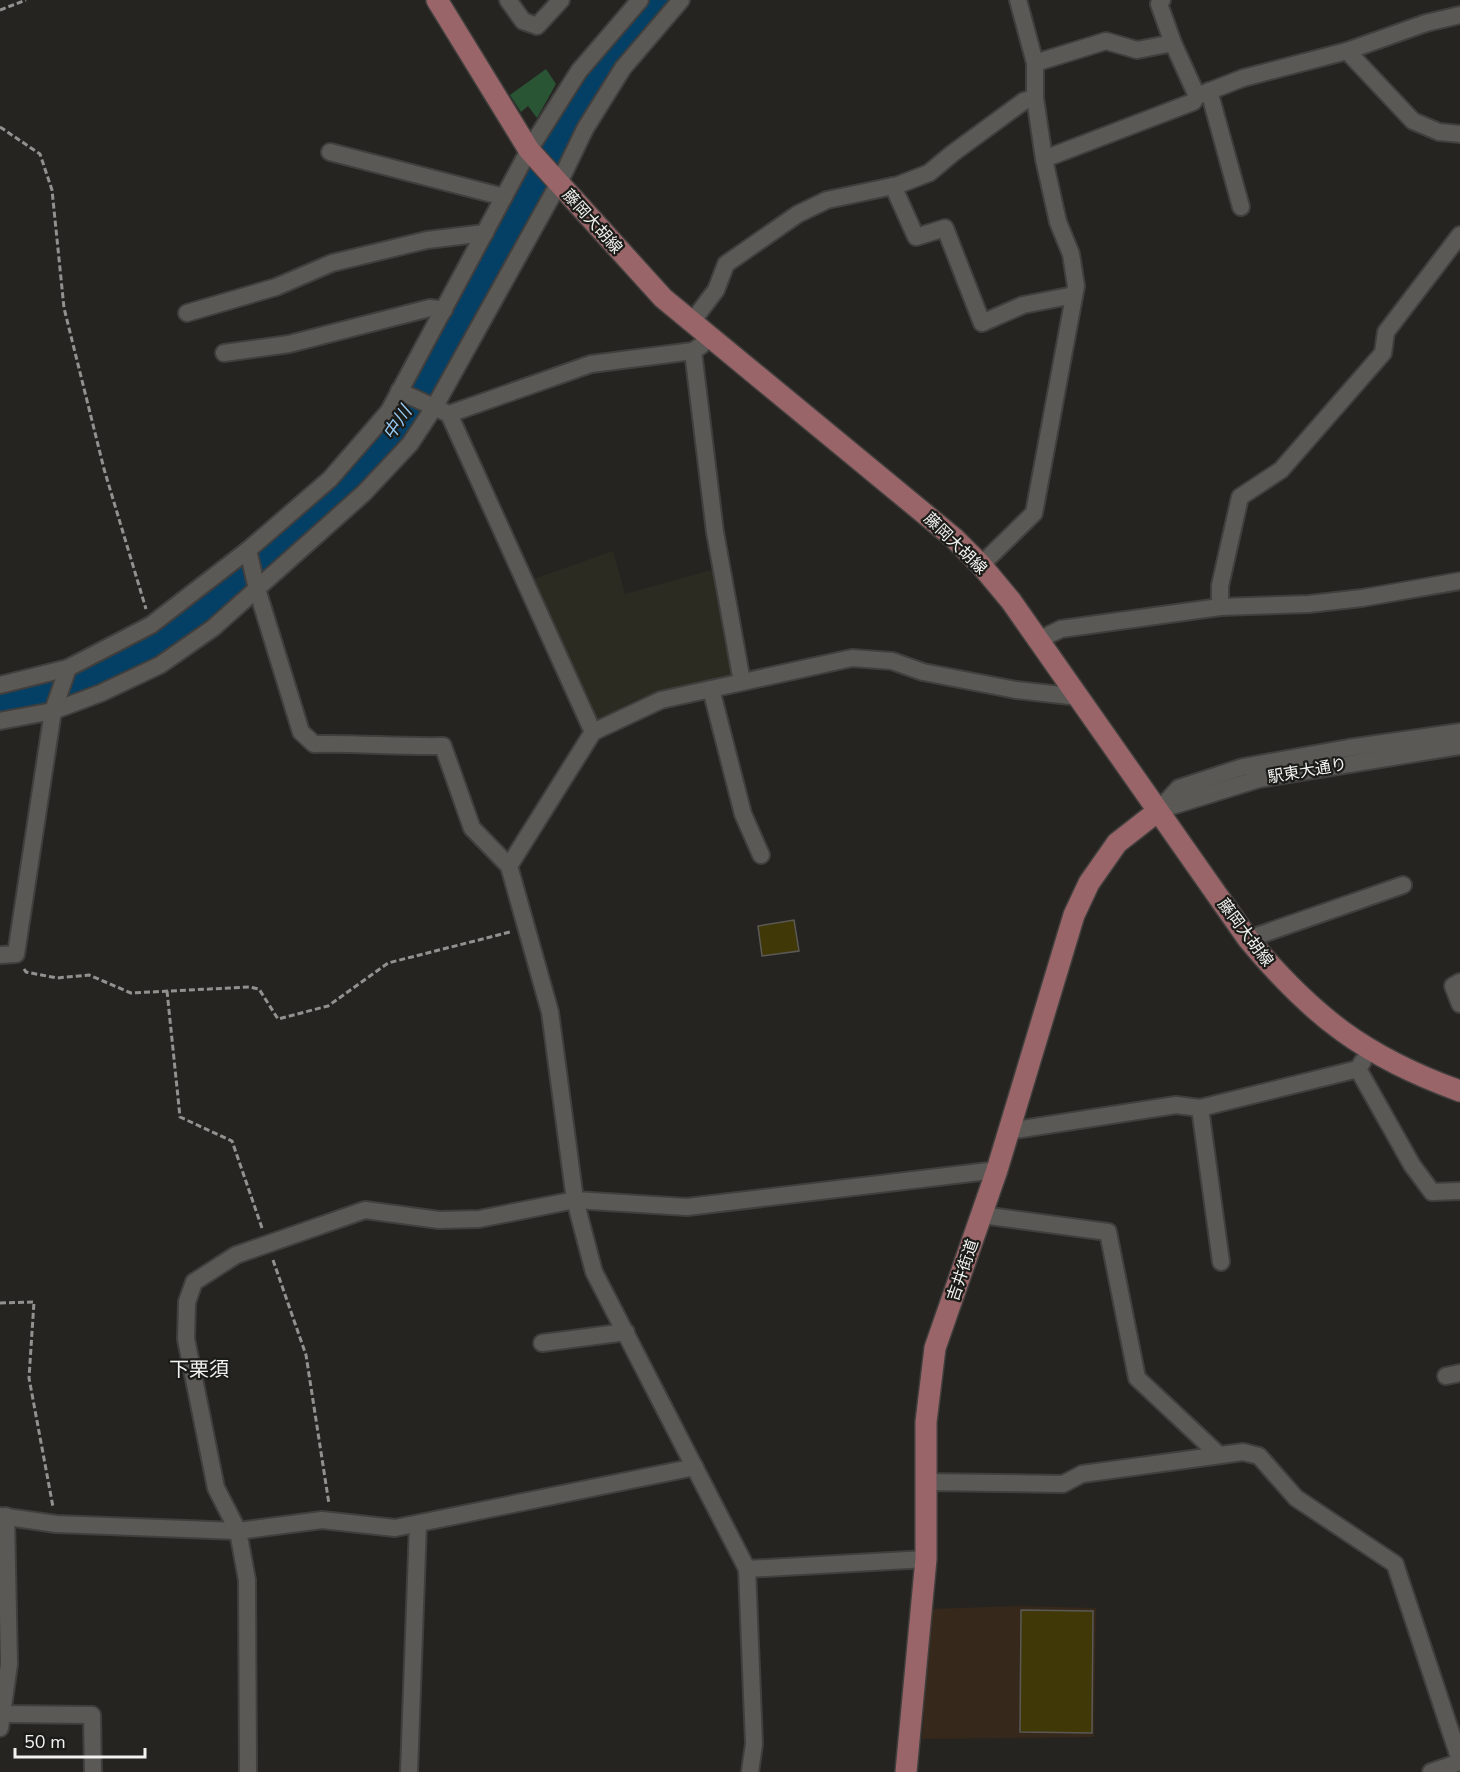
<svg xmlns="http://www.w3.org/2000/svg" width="1460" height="1772" viewBox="0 0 1460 1772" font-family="'Nunito Sans','Noto Sans JP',sans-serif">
  <rect width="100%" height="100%" fill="#252421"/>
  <!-- commercial -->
  <path fill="#36281b" d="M 1021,1606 L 1096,1608 L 1094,1737 L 922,1739 L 930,1609 Z"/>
  <!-- built -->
  <path fill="#2c2b22" d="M 613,551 L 625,594 L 715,569 L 736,675 L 636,700 L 595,722 L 531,580 Z"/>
  <!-- green -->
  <path fill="#2a5535" d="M 546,69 L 556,84 L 537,118 L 528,106 L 521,112 L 510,95 Z"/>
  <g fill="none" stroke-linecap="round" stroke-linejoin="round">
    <!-- river -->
    <path stroke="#044065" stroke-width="32" d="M 0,703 L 84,685 L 147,654 L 200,617 L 313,520 L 371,462 L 438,362 L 568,118 L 608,58 L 659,0"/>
  </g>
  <!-- building -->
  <g fill="#413808" stroke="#5a5956" stroke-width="1.5">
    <path d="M 794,920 L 799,951 L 762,956 L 758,926 Z"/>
    <path d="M 1021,1610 L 1093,1611 L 1092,1733 L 1020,1732 Z"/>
  </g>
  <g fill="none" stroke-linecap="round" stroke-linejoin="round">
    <!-- minor casing -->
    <g stroke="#403f3d" stroke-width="20">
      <g id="minor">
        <path d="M 508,0 L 523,21 L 537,26 L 561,0"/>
        <path d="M 1162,0 L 1159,4 L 1173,43 L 1197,96"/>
        <path d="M 1347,51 L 1413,121 L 1439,132 L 1460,134"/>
        <path d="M 1035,63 L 1106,41 L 1137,50 L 1173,43"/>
        <path d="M 1209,91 L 1241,207"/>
        <path d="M 330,152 L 504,197"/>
        <path d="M 1044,159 L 1193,102 L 1197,96 L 1243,78 L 1347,51 L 1426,23 L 1460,15"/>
        <path d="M 893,186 L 916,237 L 945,228 L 982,323 L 1023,305 L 1074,295"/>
        <path d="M 187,313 L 276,287 L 332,263 L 427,240 L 485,233"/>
        <path d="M 691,323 L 716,290 L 726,264 L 798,214 L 827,200 L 898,185 L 929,173 L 953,153 L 1024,101 L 1035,98"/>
        <path d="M 693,351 L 715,532 L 742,682"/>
        <path d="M 224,353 L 289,344 L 430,308 L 444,310"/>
        <path d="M 399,391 L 449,414 L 591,364 L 693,351 L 702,345"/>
        <path d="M 449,414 L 593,732"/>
        <path d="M 248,550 L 257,589 L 301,732 L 314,744 C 358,743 400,747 443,746 L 472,828 L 509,866"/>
        <path d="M 981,565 L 1034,513 L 1076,286 L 1071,254 L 1058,222 L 1044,159 L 1035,98 L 1035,63 L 1018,0"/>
        <path d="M 1220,607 L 1220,586 L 1240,497 L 1281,470 L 1383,353 L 1386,332 L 1460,235"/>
        <path d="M 1038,640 L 1061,629 L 1220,607 L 1309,604 L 1362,598 L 1460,581"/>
        <path d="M 0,685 L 68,668 L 151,625 L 248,550 L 330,479 L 389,411 L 529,150 L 579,71 L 640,0"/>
        <path d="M 711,689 L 743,814 L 761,855"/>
        <path d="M 0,721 L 53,711 L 101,693 L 160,665 L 213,628 L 364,493 L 410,444 L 435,406 L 559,183 L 585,129 L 623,68 L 681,0"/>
        <path d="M 1159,810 L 1259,779 L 1460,746"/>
        <path d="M 1158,811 L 1179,788 L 1243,767 L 1348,748 L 1460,732"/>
        <path d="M 1248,939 L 1403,885"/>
        <path d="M 0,955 L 16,954 L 53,711 L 68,668"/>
        <path d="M 1460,982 L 1453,986 L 1460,1004"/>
        <path d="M 1363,1061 L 1358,1069 L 1412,1165 L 1432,1192 L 1460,1191"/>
        <path d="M 1200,1108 L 1221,1262"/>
        <path d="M 1009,1131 L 1176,1105 L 1200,1108 L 1358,1069"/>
        <path d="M 982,1215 L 1108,1232 L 1137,1378 L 1219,1455"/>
        <path d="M 542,1343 L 626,1332"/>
        <path d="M 1446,1376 L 1460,1373"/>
        <path d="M 924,1482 L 1063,1484 L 1082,1474 L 1243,1452 L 1259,1456 L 1296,1498 L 1395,1564 L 1460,1760"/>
        <path d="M 0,1516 L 56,1524 L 238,1531 L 322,1520 L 395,1528 L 695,1467"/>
        <path d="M 747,1569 L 926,1559"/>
        <path d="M 3,1714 L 92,1715 L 93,1772"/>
        <path d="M 0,1728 L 9,1664 L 6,1516"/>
        <path d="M 248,1772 L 247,1580 L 238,1531 L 216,1488 L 186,1339 L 187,1302 L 194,1282 L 236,1255 L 365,1210 L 439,1220 L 479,1219 L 575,1200 L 687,1207 L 997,1170"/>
        <path d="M 409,1772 L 418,1524"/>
        <path d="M 750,1772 L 754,1744 L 747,1569 L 594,1272 L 575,1200 L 550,1012 L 509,866 L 593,732 L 661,700 L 852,658 L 892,661 L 923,672 L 1016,690 L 1079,697"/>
        <path d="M 1431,1772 L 1460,1762"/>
      </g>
    </g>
    <!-- major casing -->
    <g stroke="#403f3d" stroke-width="24">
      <g id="major">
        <path d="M 437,0 L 529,150 L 663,298 L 954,538 L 981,565 L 1011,601 L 1248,939 C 1312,1016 1365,1057 1460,1091"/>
        <path d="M 906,1772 L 926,1559 L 926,1422 L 935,1348 L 997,1170 L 1074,915 L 1089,883 L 1117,843 L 1158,811"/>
      </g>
    </g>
    <!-- path -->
    <g stroke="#92918f" stroke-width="3" stroke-dasharray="6 3" stroke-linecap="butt">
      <path d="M 0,10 L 26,0"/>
      <path d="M 0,127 L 40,154 L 52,190 L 64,308 L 104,469 L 146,609"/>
      <path d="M 24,969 L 26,972 L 57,978 L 89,975 L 131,993 L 249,987 L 259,989 L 278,1019 L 328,1006 L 388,963 L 510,932"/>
      <path d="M 167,991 L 180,1117 L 232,1141 L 262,1228"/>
      <path d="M 273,1260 L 306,1355 L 329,1504"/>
      <path d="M 0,1303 L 34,1302 L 29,1378 L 53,1507"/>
    </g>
    <!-- minor -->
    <use href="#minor" stroke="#5a5956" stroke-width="16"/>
    <!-- major -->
    <use href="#major" stroke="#996568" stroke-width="21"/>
  </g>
  <g text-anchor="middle" stroke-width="4.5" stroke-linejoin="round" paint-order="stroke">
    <!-- street labels -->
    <g font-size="16" fill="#f2f2f0" stroke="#1b1b18">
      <text transform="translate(593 221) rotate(48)" y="6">藤岡大胡線</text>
      <text transform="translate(956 543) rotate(44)" y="6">藤岡大胡線</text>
      <text transform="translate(1307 770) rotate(-10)" y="6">駅東大通り</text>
      <text transform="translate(1246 932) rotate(53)" y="6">藤岡大胡線</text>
      <text transform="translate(962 1270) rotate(-71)" y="6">吉井街道</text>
    </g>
    <!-- water labels -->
    <g font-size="18" font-style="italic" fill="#98ccf7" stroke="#1b1b18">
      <text transform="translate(397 423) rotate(-56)" y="6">中川</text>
    </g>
    <!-- quarter labels -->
    <g font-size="20" fill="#f2f2f0" stroke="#1b1b18">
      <text x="199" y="1376">下栗須</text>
    </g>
  </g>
  <!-- scale -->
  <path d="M15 1748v9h130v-9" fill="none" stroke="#f2f2f0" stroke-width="3"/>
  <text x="24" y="1748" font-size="18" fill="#f2f2f0" stroke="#1b1b18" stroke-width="4.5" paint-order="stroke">50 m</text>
</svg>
